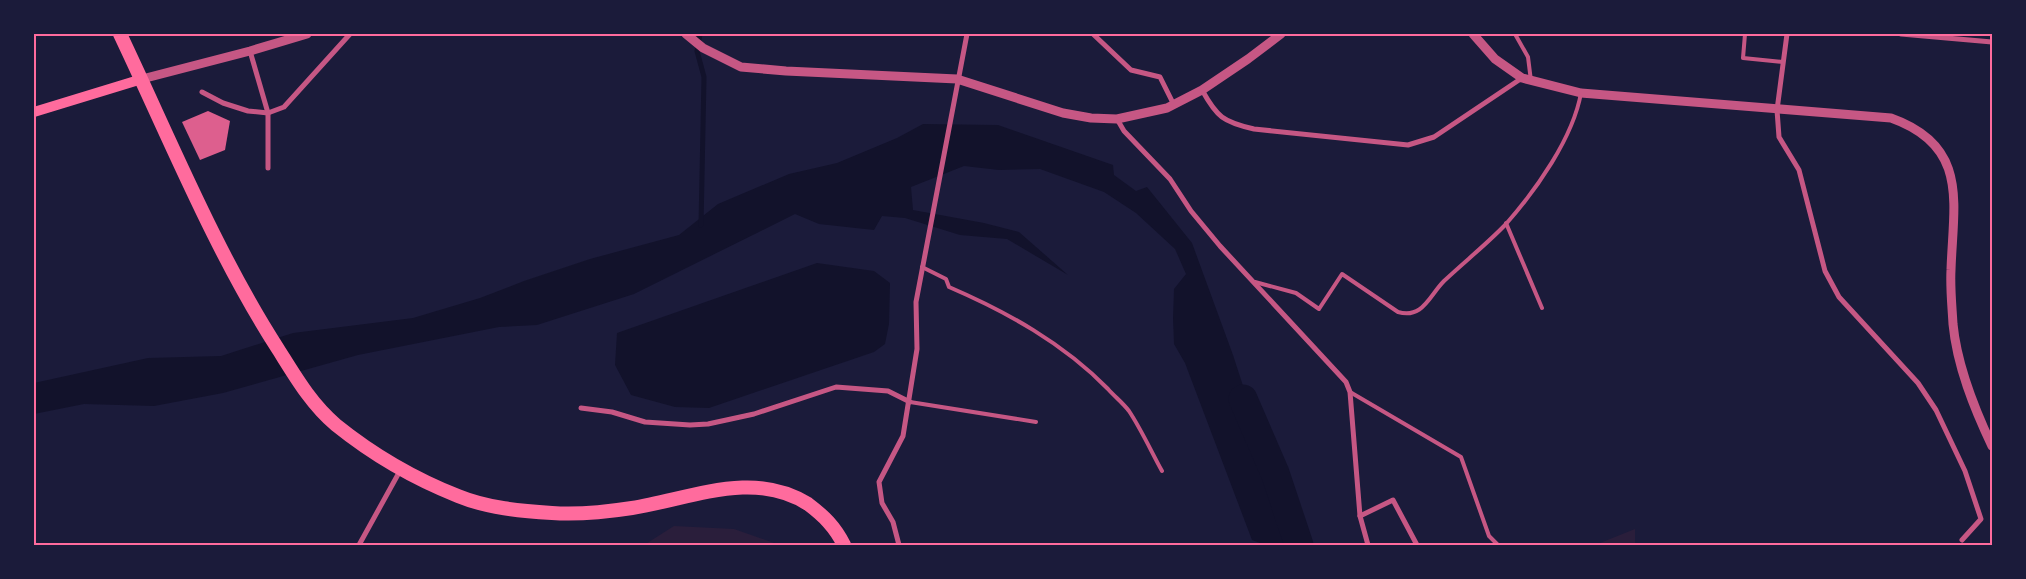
<svg xmlns="http://www.w3.org/2000/svg" width="2026" height="579" viewBox="0 0 2026 579" font-family="Ubuntu,sans-serif">
  <rect width="100%" height="100%" fill="#1b1b3a"/>
  <!-- green -->
  <g fill="#2a1e3b">
    <path d="M 674,526 L 734,529 L 780,545 L 644,545 Z"/>
    <path d="M 1635,529 L 1635,545 L 1595,545 Z"/>
  </g>
  <!-- water -->
  <g fill="#12122b">
    <path d="M 923,124 L 998,125 L 1113,165 L 1114,175 L 1136,191 L 1147,187 L 1192,243 L 1233,355 L 1280,500 L 1300,545 L 1265,545 L 1252,540 L 1185,363 L 1174,344 L 1173,318 L 1174,289 L 1186,274 L 1175,249 L 1136,213 L 1104,192 L 1040,169 L 999,170 L 964,166 L 911,187 L 913,210 L 984,223 L 1019,232 L 1068,275 L 1007,239 L 960,235 L 905,218 L 882,216 L 874,230 L 819,224 L 795,214 L 634,294 L 537,325 L 499,327 L 358,355 L 223,393 L 154,406 L 84,404 L 34,414 L 34,383 L 148,358 L 221,356 L 293,333 L 413,318 L 480,298 L 524,281 L 590,259 L 679,235 L 718,204 L 789,174 L 837,163 L 897,138 Z"/>
    <path d="M 817,263 L 874,271 L 890,283 L 889,324 L 885,344 L 874,352 L 709,408 L 675,407 L 631,395 L 615,365 L 617,333 Z"/>
  </g>
  <g fill="none" stroke-linecap="round" stroke-linejoin="round">
    <!-- stream -->
    <path stroke="#12122b" stroke-width="5" d="M 700,34 L 697,51 L 704,77 L 701,225"/>
    <!-- river -->
    <path stroke="#12122b" stroke-width="29" d="M 1243,399 L 1275,473 L 1299,545"/>
  </g>
  <!-- building -->
  <path fill="#dd5f8e" d="M 208,111 L 230,121 L 225,150 L 200,160 L 182,122 Z"/>
  <g fill="none" stroke-linecap="round" stroke-linejoin="round">
    <!-- service -->
    <g stroke="#c65784" stroke-width="4">
      <path d="M 1515,34 L 1528,57 L 1531,81"/>
      <path d="M 1745,34 L 1743,58 L 1783,62"/>
      <path d="M 1506,223 L 1542,308"/>
      <path d="M 922,267 L 946,279 L 949,287 C 1007,312 1063,343 1108,389 C 1114,396 1123,403 1129,411 C 1141,429 1151,451 1162,471"/>
      <path d="M 1255,282 L 1296,293 L 1319,309 L 1342,274 L 1398,312 C 1423,319 1429,296 1444,281 C 1464,262 1487,244 1506,224 C 1536,190 1573,138 1581,93"/>
      <path d="M 1350,392 L 1461,457 L 1489,536 L 1498,545"/>
      <path d="M 910,402 L 1036,422"/>
    </g>
    <!-- minor -->
    <g stroke="#c65784" stroke-width="5">
      <path d="M 1093,34 L 1131,70 L 1160,77 L 1174,105"/>
      <path d="M 1787,34 L 1777,110 L 1779,137 L 1799,170 L 1825,271 L 1839,297 L 1918,383 L 1936,410 L 1965,471 L 1981,519 L 1962,540"/>
      <path d="M 1901,34 L 1992,42"/>
      <path d="M 250,51 L 268,113 L 268,168"/>
      <path d="M 1202,90 C 1217,117 1223,122 1254,129 L 1408,145 L 1434,137 L 1522,78"/>
      <path d="M 202,92 L 223,103 L 248,111 L 268,113 L 284,107 L 350,34"/>
      <path d="M 1117,119 L 1124,131 L 1170,179 L 1191,211 L 1220,246 L 1346,382 L 1350,392 L 1360,516 L 1368,545"/>
      <path d="M 581,408 L 612,412 L 645,422 L 690,425 L 708,424 L 754,414 L 836,387 L 888,391 L 910,402"/>
      <path d="M 1360,516 L 1393,500 L 1417,545"/>
      <path d="M 359,545 L 401,469"/>
      <path d="M 899,545 L 893,522 L 882,503 L 879,482 L 903,436 L 917,349 L 916,302 L 967,34"/>
    </g>
    <!-- tertiary -->
    <g stroke="#c65784" stroke-width="9">
      <path d="M 686,34 L 703,48 L 741,67 L 786,71 L 957,79 L 1063,113 L 1091,118 L 1117,119 L 1167,108 L 1202,90 L 1248,59 L 1281,34"/>
      <path d="M 1473,34 L 1495,59 L 1522,78 L 1581,93 L 1891,118 C 1970,146 1953,204 1951,270 C 1950,288 1952,306 1953,324 C 1957,366 1974,408 1992,446"/>
      <path d="M 142,79 L 250,51 L 307,34"/>
    </g>
    <!-- secondary -->
    <path stroke="#ff6b9d" stroke-width="10" d="M 34,112 L 142,79"/>
    <!-- trunk -->
    <path stroke="#ff6b9d" stroke-width="14" d="M 120,34 C 169,137 216,253 278,349 C 295,376 311,404 336,425 C 372,454 415,479 458,496 C 487,508 521,511 552,513 C 578,515 606,512 632,508 C 690,499 753,469 808,504 C 824,516 835,527 844,545"/>
  </g>
  <!-- border -->
  <rect width="2026" height="579" fill="none" stroke="#1b1b3a" stroke-width="70"/>
  <rect x="35" y="35" width="1956" height="509" fill="none" stroke="#ff6b9d" stroke-width="2"/>
</svg>
